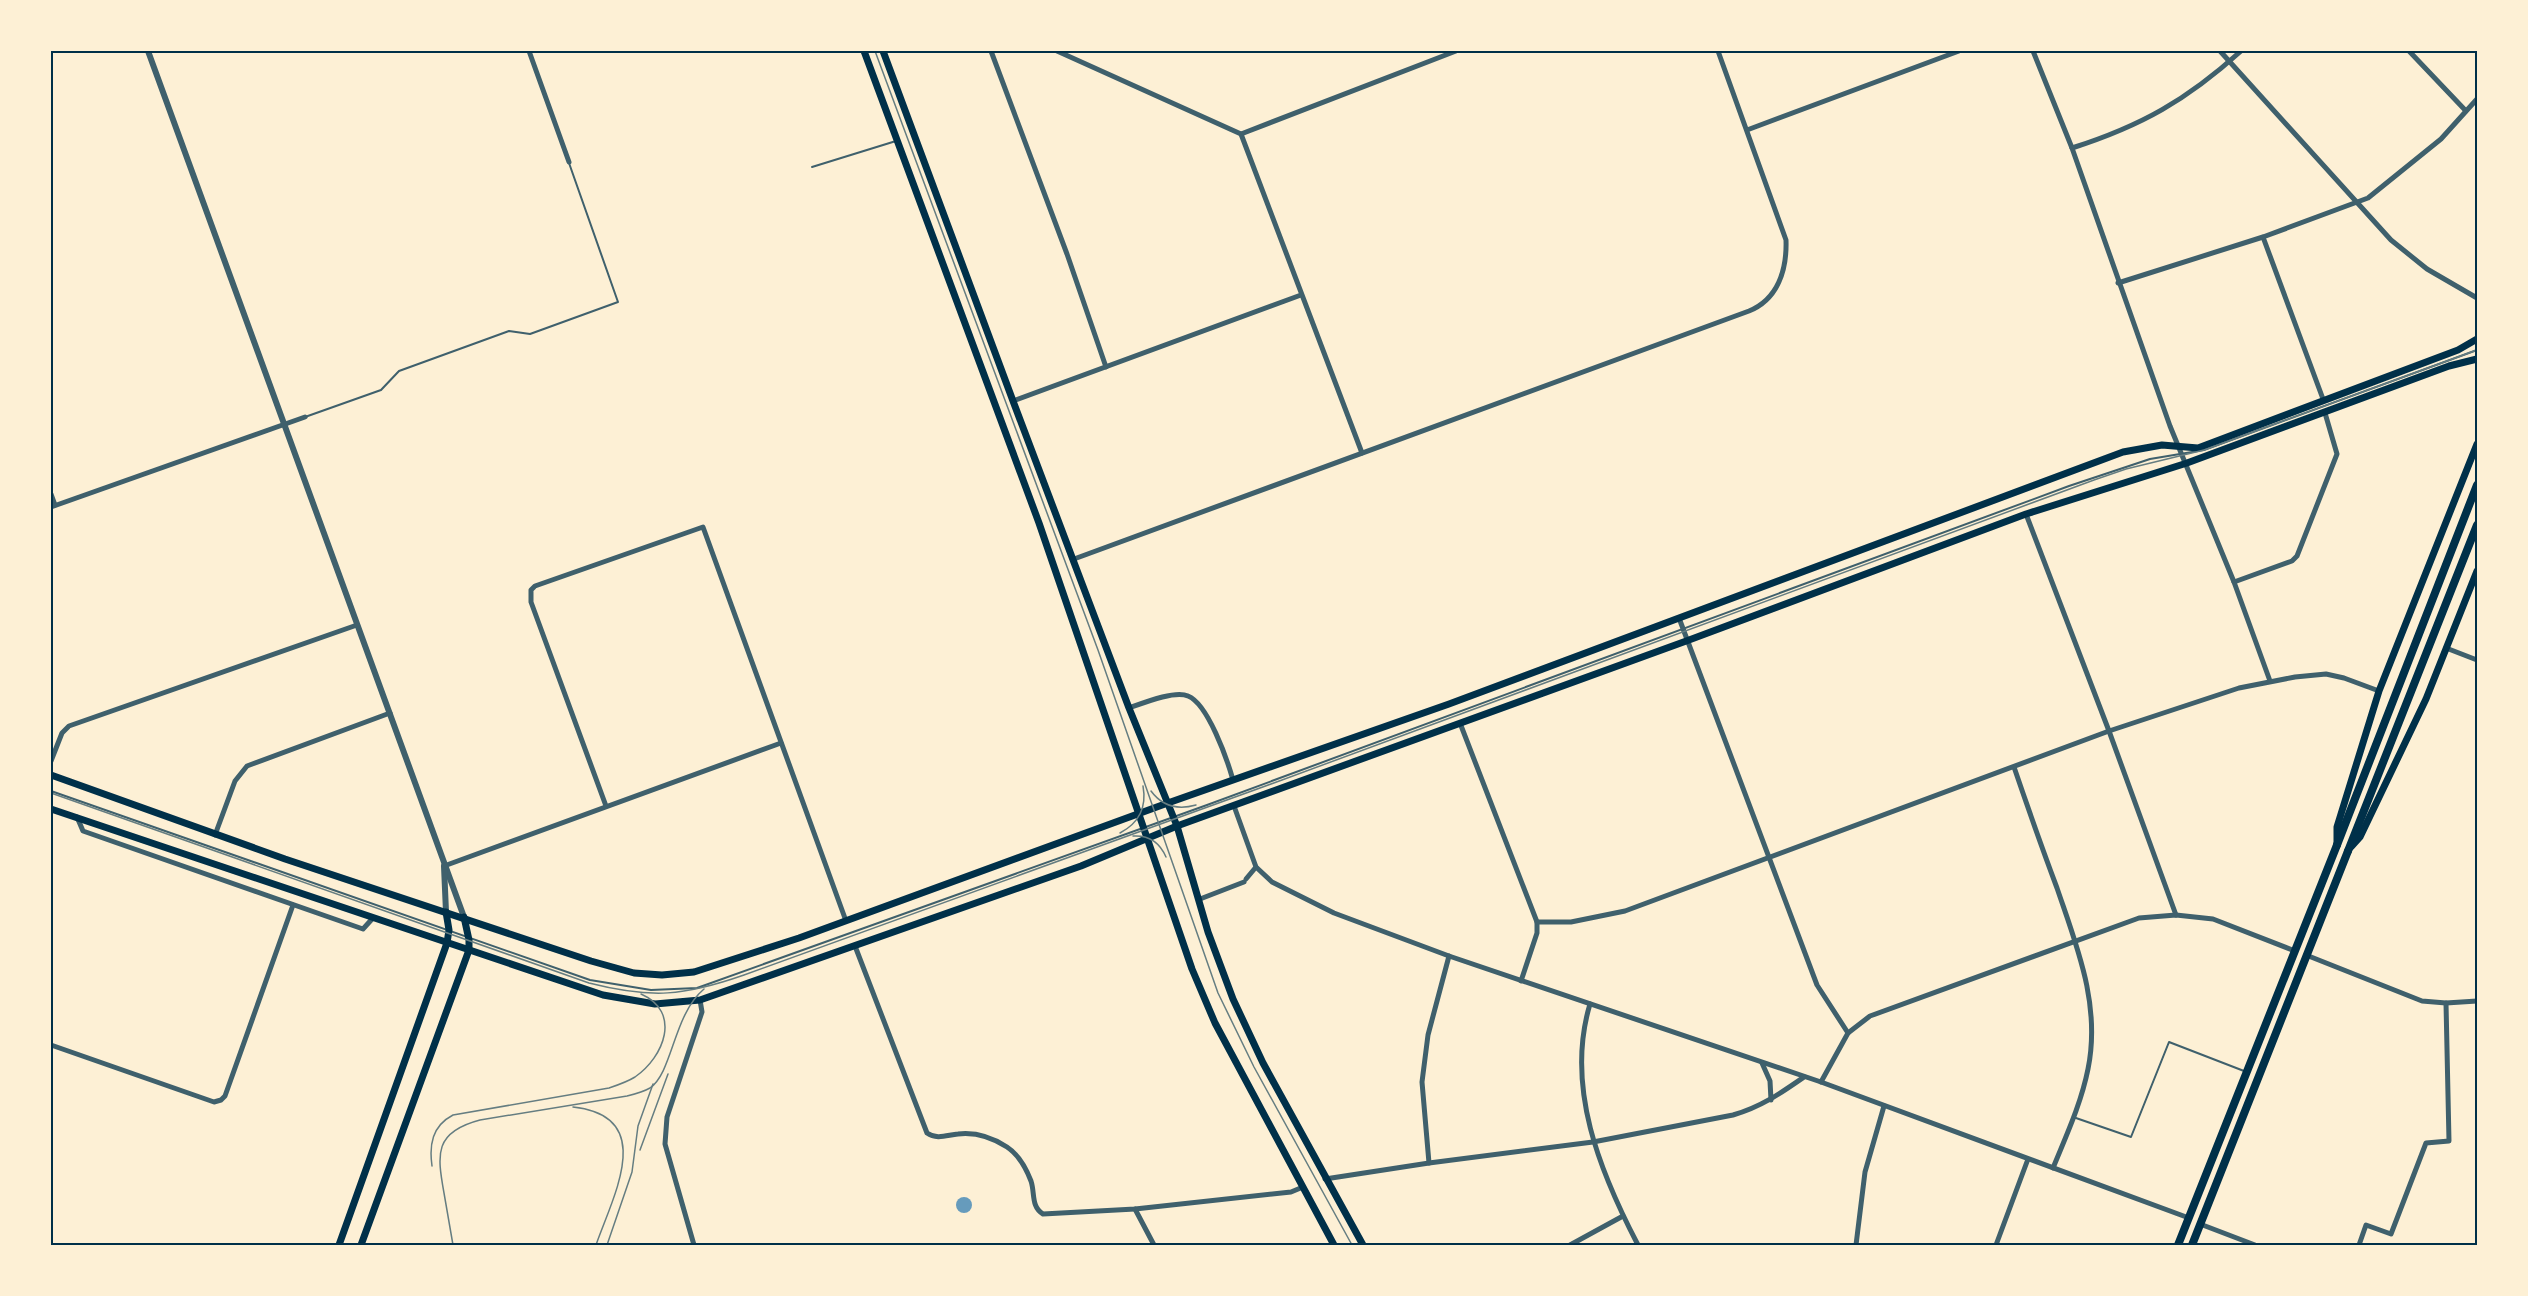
<svg xmlns="http://www.w3.org/2000/svg" width="2528" height="1296" viewBox="0 0 2528 1296" font-family="'Noto Sans',sans-serif">
  <rect width="100%" height="100%" fill="#fdf0d5"/>
  <!-- water -->
  <circle fill="#669bbc" cx="964" cy="1205" r="8"/>
  <g fill="none" stroke-linecap="round" stroke-linejoin="round">
    <!-- service -->
    <g stroke="#3f606c" stroke-width="2">
      <path d="M 812,167 L 896,141"/>
      <path d="M 305,417 L 381,390 L 399,371 L 509,331 L 530,334 L 618,302 L 569,163"/>
      <path d="M 51,791 L 590,980 L 651,990 L 697,988 L 1207,805 L 2069,486 L 2150,459 L 2204,450 L 2477,350"/>
      <path d="M 2073,1117 L 2131,1137 L 2169,1042 L 2244,1071"/>
    </g>
    <!-- minor -->
    <g stroke="#3f606c" stroke-width="5">
      <path d="M 529,51 L 569,162"/>
      <path d="M 991,51 L 1067,254 L 1106,367"/>
      <path d="M 1057,51 L 1241,134 L 1362,453"/>
      <path d="M 2033,51 L 2072,148 L 2170,426 L 2234,582 L 2270,681"/>
      <path d="M 2220,51 L 2391,240 L 2427,269 L 2477,298"/>
      <path d="M 2409,51 L 2466,111"/>
      <path d="M 1747,130 L 1959,51"/>
      <path d="M 1241,134 L 1456,51"/>
      <path d="M 2072,148 C 2141,126 2187,100 2241,51"/>
      <path d="M 2263,237 L 2323,399"/>
      <path d="M 2118,283 L 2263,237 L 2368,198 L 2441,139 L 2477,99"/>
      <path d="M 1013,401 L 1301,295"/>
      <path d="M 51,494 L 55,505"/>
      <path d="M 51,507 L 305,417"/>
      <path d="M 2026,514 L 2109,731 L 2176,915"/>
      <path d="M 1074,559 L 1749,311 C 1778,299 1787,270 1786,240 L 1718,51"/>
      <path d="M 2234,582 L 2292,561 L 2297,556 L 2337,454 L 2325,413"/>
      <path d="M 1679,618 L 1817,985 L 1848,1033"/>
      <path d="M 2446,648 L 2477,660"/>
      <path d="M 1129,708 C 1143,703 1175,690 1188,696 C 1208,704 1227,759 1233,780"/>
      <path d="M 1460,723 L 1537,922 L 1537,933 L 1521,981"/>
      <path d="M 51,761 L 62,733 L 69,726 L 357,625"/>
      <path d="M 2014,767 C 2028,808 2042,848 2057,888 C 2077,947 2101,1005 2088,1069 C 2081,1104 2066,1136 2053,1168"/>
      <path d="M 606,806 L 531,602 L 531,590 L 535,586 L 703,527 L 846,921"/>
      <path d="M 1234,806 L 1256,867 L 1272,882 L 1334,913 L 1449,956 L 1821,1082 L 2189,1218"/>
      <path d="M 77,817 L 83,831 L 363,929 L 373,918"/>
      <path d="M 215,835 L 235,781 L 247,766 L 390,713"/>
      <path d="M 444,866 L 781,743"/>
      <path d="M 1246,879 L 1256,867"/>
      <path d="M 1200,899 L 1244,882"/>
      <path d="M 1537,922 L 1571,922 L 1625,911 L 2109,731 L 2239,688 L 2295,677 L 2326,674 L 2344,678 L 2379,691"/>
      <path d="M 855,946 L 927,1133 C 937,1140 947,1135 958,1134 C 975,1132 993,1138 1007,1147 C 1019,1155 1026,1168 1031,1181 C 1035,1193 1031,1207 1043,1214 L 1135,1209 L 1291,1192 L 1303,1187"/>
      <path d="M 2306,955 L 2422,1001 L 2446,1003 L 2477,1001"/>
      <path d="M 1590,1004 C 1565,1087 1600,1172 1638,1245"/>
      <path d="M 51,1045 L 214,1102 L 221,1100 L 225,1096 L 293,905"/>
      <path d="M 1762,1063 L 1770,1081 L 1771,1100"/>
      <path d="M 1821,1082 L 1848,1033 L 1870,1016 L 2139,918 L 2176,915 L 2213,919 L 2295,951"/>
      <path d="M 1429,1163 L 1422,1082 L 1428,1035 L 1449,956"/>
      <path d="M 1325,1179 L 1429,1163 L 1593,1142 L 1733,1115 C 1761,1107 1781,1093 1804,1077"/>
      <path d="M 1135,1209 L 1154,1245"/>
      <path d="M 2200,1224 L 2255,1245"/>
      <path d="M 694,1245 L 665,1144 L 667,1117 L 702,1012 L 700,1000"/>
      <path d="M 1570,1245 L 1623,1216"/>
      <path d="M 1856,1245 L 1865,1172 L 1884,1106"/>
      <path d="M 1996,1245 L 2028,1159"/>
      <path d="M 2359,1245 L 2366,1225 L 2391,1234 L 2426,1143 L 2449,1141 L 2446,1003"/>
    </g>
    <!-- tertiary -->
    <g stroke="#3f606c" stroke-width="6">
      <path d="M 148,51 L 464,917"/>
      <path d="M 444,866 L 446,912"/>
    </g>
    <!-- secondary -->
    <g stroke="#003049" stroke-width="7">
      <path d="M 864,51 L 1039,523 L 1192,969 L 1215,1023 L 1334,1245"/>
      <path d="M 883,51 L 1013,401 L 1129,708 L 1177,826 L 1208,932 L 1233,999 L 1263,1063 L 1363,1245"/>
      <path d="M 51,775 L 285,859 L 591,961 L 634,973 L 662,975 L 694,972 L 799,938 L 1165,804 L 1449,704 L 2123,452 L 2162,445 L 2198,448 L 2458,350 L 2477,339"/>
      <path d="M 51,809 L 603,995 L 655,1004 L 700,1000 L 1081,866 L 1177,826 L 1689,640 L 2026,514 L 2187,463 L 2449,366 L 2477,359"/>
      <path d="M 2337,843 L 2337,827 L 2379,691 L 2477,444"/>
      <path d="M 2351,847 L 2360,837 L 2426,699 L 2477,571"/>
      <path d="M 339,1245 L 447,943 L 449,930 L 446,912"/>
      <path d="M 361,1245 L 469,950 L 469,940 L 464,917"/>
    </g>
    <!-- primary -->
    <g stroke="#003049" stroke-width="8">
      <path d="M 2178,1245 L 2337,845"/>
      <path d="M 2192,1245 L 2348,851"/>
    </g>
    <!-- trunk -->
    <g stroke="#003049" stroke-width="8">
      <path d="M 2337,845 L 2477,485"/>
      <path d="M 2348,851 L 2477,525"/>
    </g>
    <!-- tram -->
    <g stroke="#657d81" stroke-width="1.5">
      <path d="M 875,51 L 1098,650 L 1218,993 L 1254,1067 L 1352,1245"/>
      <path d="M 1151,791 C 1162,806 1178,810 1196,805"/>
      <path d="M 51,793 L 589,983 C 652,999 684,996 744,975 L 1282,780 L 2094,480 L 2126,469 L 2204,450 L 2477,350"/>
      <path d="M 1120,833 C 1139,823 1147,808 1143,786"/>
      <path d="M 1133,836 C 1149,835 1160,843 1166,857"/>
      <path d="M 573,1107 C 658,1116 613,1196 596,1245"/>
      <path d="M 640,1150 L 668,1074"/>
      <path d="M 432,1166 C 429,1145 432,1126 453,1115 L 609,1088 C 618,1085 627,1082 635,1077 C 664,1057 682,1012 641,994"/>
      <path d="M 453,1245 C 450,1228 447,1211 444,1193 C 437,1154 434,1132 480,1120 L 627,1096 C 635,1094 643,1092 650,1088 C 673,1072 673,1015 704,989"/>
      <path d="M 607,1245 L 632,1172 L 638,1126 L 653,1084"/>
    </g>
  </g>
  <!-- border -->
  <rect width="2528" height="1296" fill="none" stroke="#fdf0d5" stroke-width="105"/>
  <rect x="52" y="52" width="2424" height="1192" fill="none" stroke="#003049" stroke-width="2"/>
</svg>
